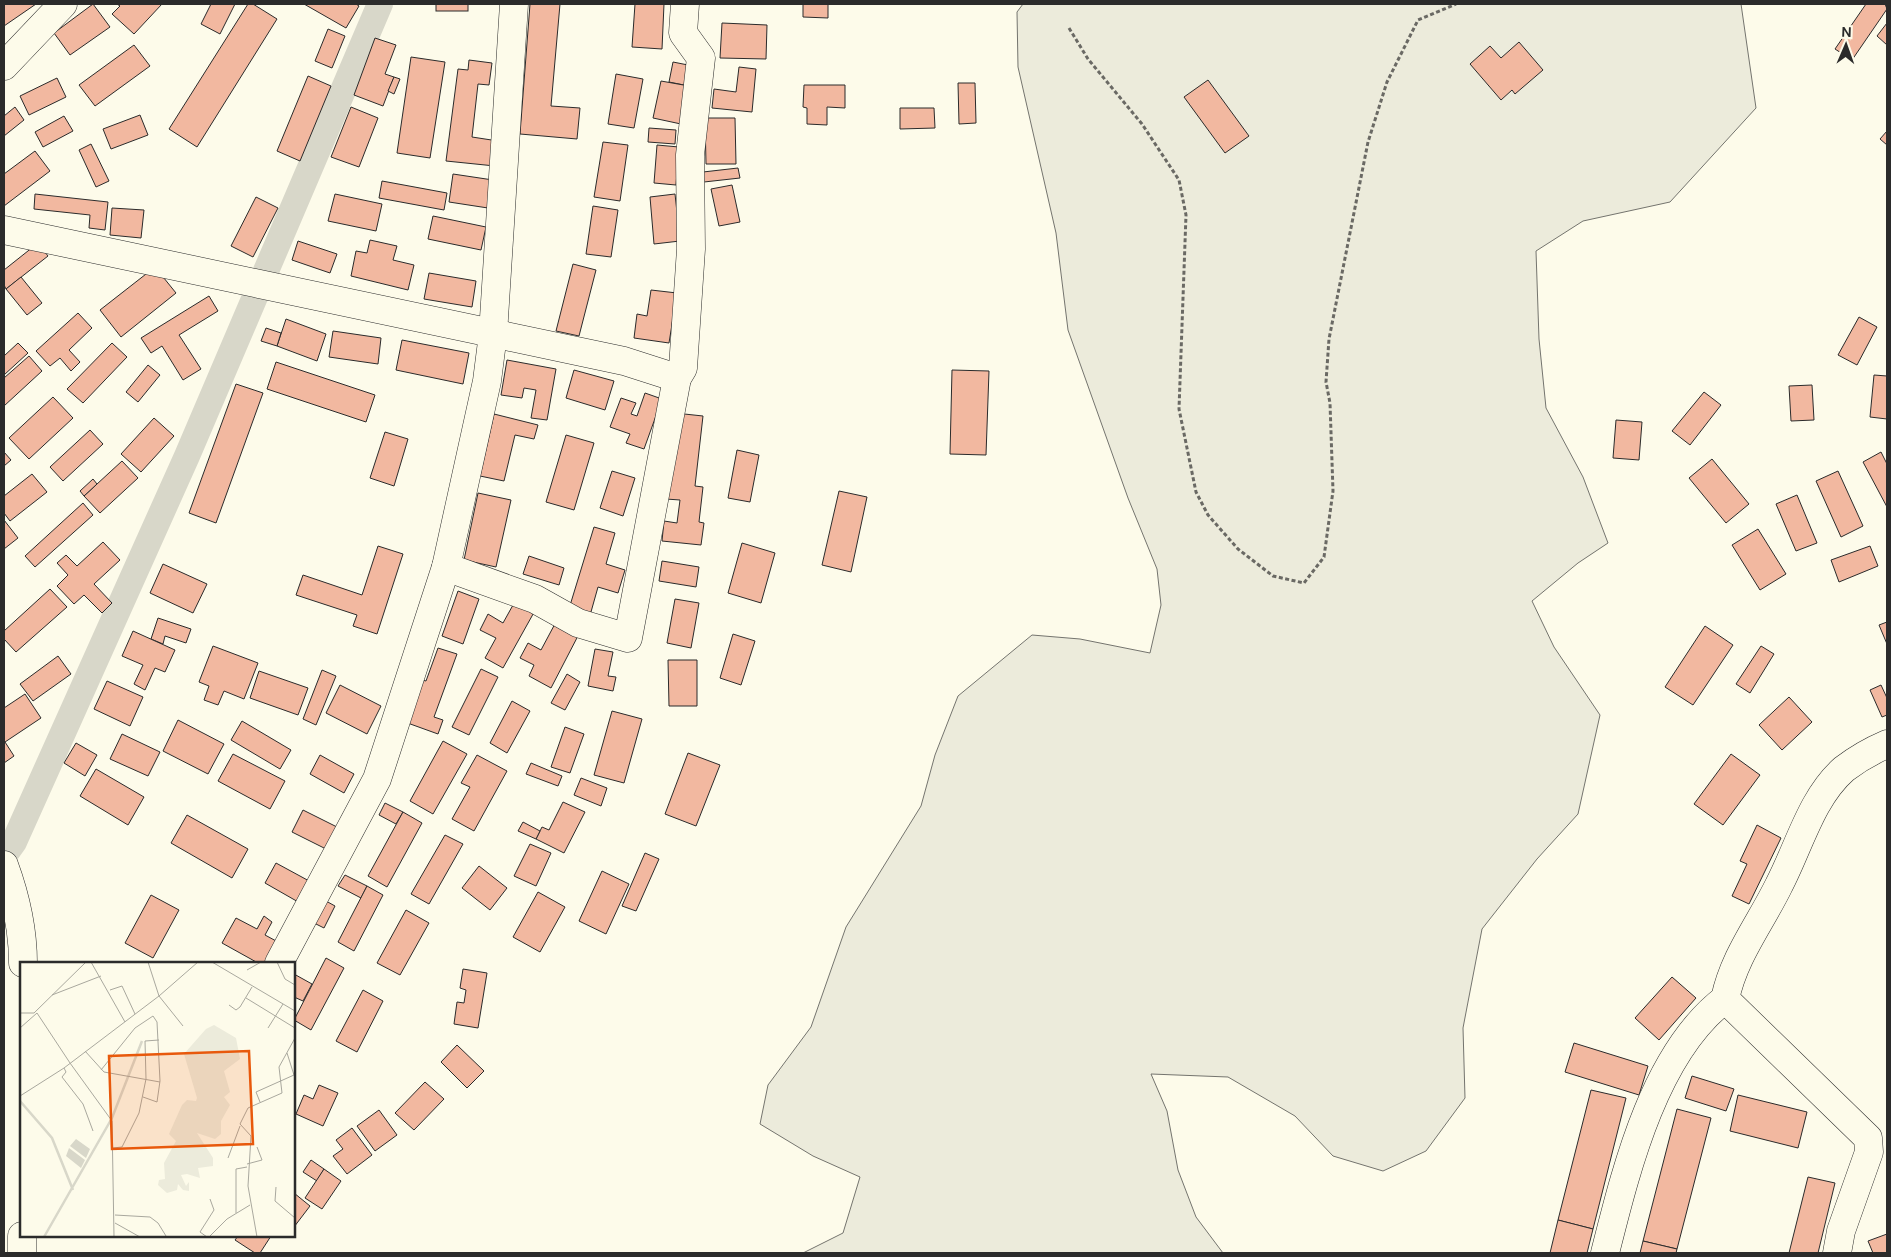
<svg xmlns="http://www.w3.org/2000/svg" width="1891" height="1257" viewBox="0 0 1891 1257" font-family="'DM Sans',sans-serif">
  <rect width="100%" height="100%" fill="#fdfbea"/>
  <!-- green -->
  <path fill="#ecebdb" stroke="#74746e" d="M 1023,4 L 1741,4 L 1756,108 L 1670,202 L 1583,221 L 1536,251 L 1539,339 L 1546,408 L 1583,477 L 1608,543 L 1578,563 L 1532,601 L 1554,647 L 1600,715 L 1578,814 L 1537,859 L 1482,929 L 1463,1028 L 1465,1098 L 1426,1151 L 1383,1171 L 1333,1156 L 1295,1116 L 1228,1077 L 1151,1074 L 1167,1111 L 1178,1170 L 1196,1217 L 1223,1253 L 803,1253 L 843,1233 L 860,1177 L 813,1156 L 760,1124 L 768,1085 L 811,1027 L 846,927 L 921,806 L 935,755 L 958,696 L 1032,635 L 1080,639 L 1150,653 L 1161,605 L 1157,569 L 1128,498 L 1068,330 L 1056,233 L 1018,67 L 1017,12 Z"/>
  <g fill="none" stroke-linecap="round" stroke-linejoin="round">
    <!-- canal -->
    <path stroke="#d8d7c9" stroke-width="26" d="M 4,856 L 14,842 L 187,456 L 380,4"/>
  </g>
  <!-- building -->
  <g fill="#f2b8a0" stroke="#2b2b2b">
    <path d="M 4,4 L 36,4 L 4,26 Z"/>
    <path d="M 93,4 L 110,27 L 70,55 L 54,33 Z"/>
    <path d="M 117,4 L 162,4 L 134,34 L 112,14 L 120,6 Z"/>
    <path d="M 211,4 L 235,4 L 220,34 L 201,24 Z"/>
    <path d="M 248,4 L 253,4 L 277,19 L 197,147 L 169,129 Z"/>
    <path d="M 304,4 L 356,4 L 359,6 L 346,28 Z"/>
    <rect x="436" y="4" width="32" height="7"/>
    <path d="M 530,4 L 560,4 L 551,106 L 580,108 L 577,139 L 520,134 Z"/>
    <path d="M 635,4 L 664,4 L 662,49 L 632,47 Z"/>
    <path d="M 803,4 L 828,4 L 828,18 L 803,17 Z"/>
    <path d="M 1866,4 L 1885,4 L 1887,9 L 1852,60 L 1835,49 Z"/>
    <path d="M 722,23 L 767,25 L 766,59 L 720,58 Z"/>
    <path d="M 1887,23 L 1887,45 L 1877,36 Z"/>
    <path d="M 328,29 L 345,36 L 332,68 L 315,61 Z"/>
    <path d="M 375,38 L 396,45 L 385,74 L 394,77 L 383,106 L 354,95 Z"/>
    <path d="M 1519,42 L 1543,70 L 1515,94 L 1512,90 L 1501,100 L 1470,64 L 1490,46 L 1501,58 Z"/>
    <path d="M 134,45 L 150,66 L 95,106 L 79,85 Z"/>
    <path d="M 411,57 L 445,62 L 430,158 L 397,153 Z"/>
    <path d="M 469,60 L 492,63 L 489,85 L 478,84 L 472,137 L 498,141 L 495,166 L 446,161 L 458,69 L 468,70 Z"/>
    <path d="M 673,62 L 693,66 L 689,86 L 669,82 Z"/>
    <path d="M 739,67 L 756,69 L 752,112 L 712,108 L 714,89 L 736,92 Z"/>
    <path d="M 616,74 L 643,79 L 634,128 L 608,124 Z"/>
    <path d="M 308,76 L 331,86 L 300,161 L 277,151 Z"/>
    <path d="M 394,77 L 400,79 L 394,94 L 388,91 Z"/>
    <path d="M 57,78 L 66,97 L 29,115 L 20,96 Z"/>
    <path d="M 1208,80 L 1249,136 L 1225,153 L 1184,97 Z"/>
    <path d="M 661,81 L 689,86 L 681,124 L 653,118 Z"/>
    <path d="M 958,83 L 975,83 L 976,123 L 959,124 Z"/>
    <path d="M 804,85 L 845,85 L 845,108 L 827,107 L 827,125 L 807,124 L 807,108 L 803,107 Z"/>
    <path d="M 15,107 L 24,120 L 4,136 L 4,116 Z"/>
    <path d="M 351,107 L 378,118 L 359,167 L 331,157 Z"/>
    <path d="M 900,108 L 934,108 L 935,128 L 900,129 Z"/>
    <path d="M 140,115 L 148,135 L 111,149 L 103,129 Z"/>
    <path d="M 64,116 L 73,131 L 43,147 L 35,132 Z"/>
    <path d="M 705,118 L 735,118 L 736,164 L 706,164 Z"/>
    <path d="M 649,128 L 676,130 L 675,144 L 648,142 Z"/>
    <path d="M 1887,131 L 1887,145 L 1880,139 Z"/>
    <path d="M 603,142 L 628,145 L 620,201 L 594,197 Z"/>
    <path d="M 91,144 L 109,181 L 96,187 L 79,150 Z"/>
    <path d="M 657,145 L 679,147 L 676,185 L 654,183 Z"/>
    <path d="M 35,151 L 50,171 L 4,206 L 4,174 Z"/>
    <path d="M 738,168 L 740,178 L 704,182 L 703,172 Z"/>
    <path d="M 453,174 L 493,180 L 488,208 L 449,202 Z"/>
    <path d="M 382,181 L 447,193 L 444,210 L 379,198 Z"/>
    <path d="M 732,185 L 740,222 L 719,226 L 711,189 Z"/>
    <path d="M 35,194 L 108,202 L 105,230 L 89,228 L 90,215 L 34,209 Z"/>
    <path d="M 335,194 L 382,204 L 376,231 L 328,221 Z"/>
    <path d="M 675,194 L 680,241 L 654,244 L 650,197 Z"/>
    <path d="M 256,197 L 278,208 L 253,257 L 231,246 Z"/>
    <path d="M 593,206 L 618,210 L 611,257 L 586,254 Z"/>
    <path d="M 112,208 L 144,210 L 141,238 L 110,235 Z"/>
    <path d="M 433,216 L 486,227 L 481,250 L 428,239 Z"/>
    <path d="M 370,240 L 397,246 L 393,260 L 414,265 L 408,290 L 351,276 L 356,251 L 367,253 Z"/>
    <path d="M 298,241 L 337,254 L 330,273 L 292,260 Z"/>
    <path d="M 38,243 L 48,256 L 6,289 L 4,285 L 4,270 Z"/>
    <path d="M 573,264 L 596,270 L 579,336 L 556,331 Z"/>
    <path d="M 155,267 L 176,293 L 121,337 L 100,310 Z"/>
    <path d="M 429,273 L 476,281 L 472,307 L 424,299 Z"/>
    <path d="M 21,277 L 42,303 L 27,315 L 6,289 Z"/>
    <path d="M 651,290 L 677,293 L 669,343 L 634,338 L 637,314 L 647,316 Z"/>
    <path d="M 209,296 L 218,311 L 179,335 L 201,369 L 183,380 L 162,346 L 151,353 L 141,338 Z"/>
    <path d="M 78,313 L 92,328 L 69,350 L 80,362 L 71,371 L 60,358 L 50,366 L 36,351 Z"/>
    <path d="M 1859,317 L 1877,327 L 1857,365 L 1838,355 Z"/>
    <path d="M 286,319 L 326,334 L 317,361 L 277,346 Z"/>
    <path d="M 266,328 L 281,333 L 277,346 L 261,341 Z"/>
    <path d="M 333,331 L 381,338 L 378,364 L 329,357 Z"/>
    <path d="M 402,340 L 469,353 L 463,384 L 396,370 Z"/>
    <path d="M 18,343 L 28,353 L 4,375 L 4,356 Z"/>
    <path d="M 112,343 L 127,357 L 83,403 L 67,389 Z"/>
    <path d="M 29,356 L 42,371 L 4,406 L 4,378 Z"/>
    <path d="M 507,360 L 556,369 L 547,420 L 531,418 L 536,390 L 524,388 L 522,398 L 501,395 Z"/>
    <path d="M 276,362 L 375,395 L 366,422 L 267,389 Z"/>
    <path d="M 148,365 L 160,375 L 138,402 L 126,392 Z"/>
    <path d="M 574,370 L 614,381 L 605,410 L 566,398 Z"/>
    <path d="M 952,370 L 989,371 L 986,455 L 950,454 Z"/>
    <path d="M 1874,375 L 1887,376 L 1887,419 L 1870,417 Z"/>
    <path d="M 236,384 L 263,393 L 216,523 L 189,513 Z"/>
    <path d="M 1812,385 L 1814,420 L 1791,421 L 1789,386 Z"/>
    <path d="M 1704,392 L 1721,405 L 1690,445 L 1672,431 Z"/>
    <path d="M 645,393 L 662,399 L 644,449 L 626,443 L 630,434 L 610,427 L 621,398 L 636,403 L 631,414 L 637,416 Z"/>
    <path d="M 53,397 L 73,418 L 29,459 L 9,438 Z"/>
    <path d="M 675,413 L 703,416 L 695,486 L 703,487 L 699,522 L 704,523 L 701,545 L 662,541 L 664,521 L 677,523 L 680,500 L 666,499 Z"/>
    <path d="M 494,414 L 538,425 L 534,439 L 515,435 L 504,481 L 480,476 Z"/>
    <path d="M 154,418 L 174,436 L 141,472 L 121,454 Z"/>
    <path d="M 1616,420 L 1642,422 L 1639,460 L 1613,458 Z"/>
    <path d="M 90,430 L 103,444 L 63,481 L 50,467 Z"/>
    <path d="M 385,432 L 408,439 L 394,486 L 370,478 Z"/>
    <path d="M 566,435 L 594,443 L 574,510 L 546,502 Z"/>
    <path d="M 737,450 L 759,455 L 750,502 L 728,498 Z"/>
    <path d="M 4,452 L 11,460 L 4,466 Z"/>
    <path d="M 1881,452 L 1887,464 L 1887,507 L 1863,462 Z"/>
    <path d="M 1712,459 L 1749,504 L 1726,523 L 1689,478 Z"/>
    <path d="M 122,461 L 138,478 L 100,513 L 84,496 Z"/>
    <path d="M 612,471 L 635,478 L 623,516 L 600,508 Z"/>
    <path d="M 1838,471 L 1863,526 L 1841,537 L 1816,481 Z"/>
    <path d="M 32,474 L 47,492 L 10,521 L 4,513 L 4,496 Z"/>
    <path d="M 93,479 L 97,484 L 84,496 L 80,491 Z"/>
    <path d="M 839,491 L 867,497 L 851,572 L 822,565 Z"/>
    <path d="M 478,493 L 511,500 L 496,567 L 464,560 Z"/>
    <path d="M 1797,495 L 1817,543 L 1796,551 L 1776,504 Z"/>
    <path d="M 83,503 L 93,515 L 35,567 L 25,556 Z"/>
    <path d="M 4,520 L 18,538 L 4,549 Z"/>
    <path d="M 594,527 L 615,533 L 606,564 L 625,570 L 618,593 L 598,587 L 589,619 L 568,612 Z"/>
    <path d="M 1758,529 L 1786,574 L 1760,590 L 1732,545 Z"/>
    <path d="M 103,542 L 120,560 L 94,584 L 112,603 L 102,613 L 84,595 L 74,604 L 57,586 L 68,575 L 57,563 L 66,555 L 77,566 Z"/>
    <path d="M 742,543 L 775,553 L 761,603 L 728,593 Z"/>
    <path d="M 378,546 L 403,554 L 377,634 L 353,626 L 357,615 L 296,595 L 303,575 L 362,595 Z"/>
    <path d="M 1870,546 L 1878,566 L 1839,582 L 1831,560 Z"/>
    <path d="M 529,556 L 564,568 L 559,585 L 523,574 Z"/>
    <path d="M 662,561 L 699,567 L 696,587 L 659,581 Z"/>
    <path d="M 163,564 L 207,584 L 193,613 L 150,593 Z"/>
    <path d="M 50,589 L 67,607 L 16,652 L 4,639 L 4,631 Z"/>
    <path d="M 458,591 L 479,599 L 463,644 L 442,636 Z"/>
    <path d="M 518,596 L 537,607 L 503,668 L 485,658 L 496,638 L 480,630 L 488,614 L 503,623 Z"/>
    <path d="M 675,599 L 699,603 L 691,648 L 667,643 Z"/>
    <path d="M 158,618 L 191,629 L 186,643 L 165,636 L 163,644 L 151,639 Z"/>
    <path d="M 557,620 L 580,632 L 551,688 L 529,676 L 534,665 L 520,658 L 528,643 L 541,650 Z"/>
    <path d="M 1887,622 L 1887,644 L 1879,625 Z"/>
    <path d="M 1705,626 L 1733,645 L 1693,705 L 1665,687 Z"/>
    <path d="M 133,631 L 175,650 L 165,672 L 155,668 L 145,690 L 134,684 L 143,665 L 122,656 Z"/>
    <path d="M 733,634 L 755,641 L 741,685 L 720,678 Z"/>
    <path d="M 213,646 L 258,663 L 244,699 L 224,691 L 218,705 L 204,700 L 209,686 L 199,682 Z"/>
    <path d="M 1761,646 L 1774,654 L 1750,693 L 1736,684 Z"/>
    <path d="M 438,648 L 457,654 L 434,717 L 443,720 L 438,734 L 402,721 L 418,679 L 426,681 Z"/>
    <path d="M 595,649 L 613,652 L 608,676 L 616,677 L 613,691 L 588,686 Z"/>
    <path d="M 58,656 L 71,674 L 33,701 L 20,684 Z"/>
    <path d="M 668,660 L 697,660 L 697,706 L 669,706 Z"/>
    <path d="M 481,669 L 498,677 L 469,735 L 452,727 Z"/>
    <path d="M 322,670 L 336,676 L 316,725 L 303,719 Z"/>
    <path d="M 259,671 L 308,688 L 298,715 L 250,698 Z"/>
    <path d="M 567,674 L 580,682 L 565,710 L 551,703 Z"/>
    <path d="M 107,681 L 143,697 L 130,726 L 94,709 Z"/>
    <path d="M 340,685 L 381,706 L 367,734 L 326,713 Z"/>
    <path d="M 1881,685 L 1887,698 L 1887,715 L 1882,717 L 1870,690 Z"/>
    <path d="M 25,694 L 41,718 L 5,742 L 14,756 L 4,763 L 4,708 Z"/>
    <path d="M 1789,697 L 1812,722 L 1782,750 L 1759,725 Z"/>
    <path d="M 512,701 L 530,711 L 507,753 L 490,743 Z"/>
    <path d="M 612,711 L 642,719 L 624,783 L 594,775 Z"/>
    <path d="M 178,720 L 224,744 L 208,774 L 163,751 Z"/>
    <path d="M 242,721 L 291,750 L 280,769 L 231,740 Z"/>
    <path d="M 565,727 L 584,734 L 570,773 L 551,767 Z"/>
    <path d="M 122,734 L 160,752 L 148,776 L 110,759 Z"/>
    <path d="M 443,741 L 467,754 L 433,814 L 410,801 Z"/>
    <path d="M 76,743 L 97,755 L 85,776 L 64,763 Z"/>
    <path d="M 688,753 L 720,765 L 696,826 L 665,814 Z"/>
    <path d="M 233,754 L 285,781 L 270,809 L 218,781 Z"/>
    <path d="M 1731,754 L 1760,775 L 1723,825 L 1694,804 Z"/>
    <path d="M 320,755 L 354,774 L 344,793 L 310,774 Z"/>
    <path d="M 477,755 L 507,771 L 474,831 L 452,819 L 470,787 L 461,783 Z"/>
    <path d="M 531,763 L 562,776 L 558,786 L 526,774 Z"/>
    <path d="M 96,769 L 144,797 L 128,825 L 80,796 Z"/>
    <path d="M 581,778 L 607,788 L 601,806 L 574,795 Z"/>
    <path d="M 563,802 L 585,812 L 564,853 L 536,839 L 542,827 L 549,830 Z"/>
    <path d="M 385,803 L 403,812 L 396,824 L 379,815 Z"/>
    <path d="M 303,810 L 339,828 L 328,850 L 292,832 Z"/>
    <path d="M 403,812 L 422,823 L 387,887 L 368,876 Z"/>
    <path d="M 187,815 L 248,849 L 232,878 L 171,843 Z"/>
    <path d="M 523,822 L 540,831 L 536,839 L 518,831 Z"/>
    <path d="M 1757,825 L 1781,838 L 1749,904 L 1732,896 L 1747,864 L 1740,861 Z"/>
    <path d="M 445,835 L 463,844 L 429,904 L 411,894 Z"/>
    <path d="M 530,844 L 551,853 L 536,886 L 514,876 Z"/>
    <path d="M 645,853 L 659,859 L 636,911 L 622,906 Z"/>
    <path d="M 276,863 L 311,882 L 300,903 L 265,883 Z"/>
    <path d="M 479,866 L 507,888 L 490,910 L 462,888 Z"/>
    <path d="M 602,871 L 629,884 L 606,934 L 579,921 Z"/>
    <path d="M 345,875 L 367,886 L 361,898 L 338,886 Z"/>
    <path d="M 367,886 L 383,895 L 354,951 L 338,942 Z"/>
    <path d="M 538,892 L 565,907 L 540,952 L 513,937 Z"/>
    <path d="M 151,895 L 179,910 L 153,958 L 125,943 Z"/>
    <path d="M 326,901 L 335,906 L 324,928 L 314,923 Z"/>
    <path d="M 406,910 L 429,923 L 400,975 L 377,963 Z"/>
    <path d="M 264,916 L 272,922 L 265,935 L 278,942 L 266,963 L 258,963 L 222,943 L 236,918 L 257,929 Z"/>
    <path d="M 326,958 L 344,968 L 311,1030 L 294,1020 Z"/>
    <path d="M 463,969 L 487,973 L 478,1028 L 454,1024 L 457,1002 L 464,1003 L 466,990 L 460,988 Z"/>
    <path d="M 294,974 L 312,984 L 303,1001 L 294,997 Z"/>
    <path d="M 1672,977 L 1696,998 L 1659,1040 L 1635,1018 Z"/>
    <path d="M 363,990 L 383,1001 L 357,1052 L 336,1041 Z"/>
    <path d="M 1574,1043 L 1648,1066 L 1639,1095 L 1565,1072 Z"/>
    <path d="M 457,1045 L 484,1071 L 467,1088 L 441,1062 Z"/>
    <path d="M 1692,1076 L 1734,1089 L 1726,1111 L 1685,1098 Z"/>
    <path d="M 425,1082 L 444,1099 L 414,1130 L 395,1113 Z"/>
    <path d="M 319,1085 L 338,1093 L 323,1126 L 296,1114 L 304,1095 L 313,1099 Z"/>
    <path d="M 1591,1090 L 1626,1098 L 1593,1229 L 1558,1220 Z"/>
    <path d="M 1738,1095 L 1807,1112 L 1798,1148 L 1730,1131 Z"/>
    <path d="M 1677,1109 L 1711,1118 L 1677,1249 L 1643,1241 Z"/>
    <path d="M 379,1110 L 397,1135 L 375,1151 L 357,1126 Z"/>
    <path d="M 352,1128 L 372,1155 L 347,1174 L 333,1156 L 343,1149 L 336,1140 Z"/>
    <path d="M 311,1160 L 324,1169 L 317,1181 L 303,1172 Z"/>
    <path d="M 324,1169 L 341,1181 L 322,1209 L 305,1198 Z"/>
    <path d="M 1808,1177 L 1835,1183 L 1818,1253 L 1789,1253 Z"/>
    <path d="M 294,1193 L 310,1206 L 294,1227 Z"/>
    <path d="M 1558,1220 L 1593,1229 L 1587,1253 L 1550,1253 Z"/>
    <path d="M 1887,1234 L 1887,1253 L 1873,1253 L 1868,1241 Z"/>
    <path d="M 238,1236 L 271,1236 L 260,1253 L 255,1253 L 235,1240 Z"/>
    <path d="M 1643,1241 L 1677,1249 L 1676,1253 L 1640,1253 Z"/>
  </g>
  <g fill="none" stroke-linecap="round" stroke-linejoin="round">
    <!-- minor casing -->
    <g stroke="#2b2b2b" stroke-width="29">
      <g id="minor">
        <path d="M 4,66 L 63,4"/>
        <path d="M 4,230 L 624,361 L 677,378"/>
        <path d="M 446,567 L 535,599 L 578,623 L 628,638 L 677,378 L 683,368 L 691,249 L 690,155 L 701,58 L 683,33 L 685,4"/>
        <path d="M 279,963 L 377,779 L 446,567 L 487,381 L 493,334 L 514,4"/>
        <path d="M 1605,1253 C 1626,1170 1654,1053 1725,999"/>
        <path d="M 1837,1253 L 1841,1231 L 1869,1152 L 1868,1138 L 1725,999 C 1734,956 1760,924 1779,885 C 1799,847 1811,798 1844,769 C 1857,759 1873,750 1887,744"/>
      </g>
    </g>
    <!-- major casing -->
    <g stroke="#2b2b2b" stroke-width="29">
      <g id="major">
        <path d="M 4,865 C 15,895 23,931 23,963"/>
        <path d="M 22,1253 L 22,1236"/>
      </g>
    </g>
    <!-- path -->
    <path stroke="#6a6964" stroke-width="3" stroke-dasharray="4 2.5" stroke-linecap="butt" d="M 1069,28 L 1088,59 L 1142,124 L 1179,180 L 1186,215 L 1179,409 L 1196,492 L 1208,515 L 1238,549 L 1273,576 L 1304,583 L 1324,557 L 1333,491 L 1330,403 L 1326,382 L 1329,339 L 1368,142 L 1387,82 L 1418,20 L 1456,4"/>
    <!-- minor -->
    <use href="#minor" stroke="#fdfbea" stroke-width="28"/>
    <!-- major -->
    <use href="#major" stroke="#fdfbea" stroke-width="28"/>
  </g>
  <!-- overview -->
  <g transform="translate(20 962)">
    <rect width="275" height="275" fill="#fdfbea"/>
    <path d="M 194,63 L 216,76 L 220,97 L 204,109 L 210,130 L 204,135 L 210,143 L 201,159 L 201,172 L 195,177 L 177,171 L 193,196 L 193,204 L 178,206 L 180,216 L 167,212 L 161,213 L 166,224 L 169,220 L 169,229 L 163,228 L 158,222 L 157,228 L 147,231 L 138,223 L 139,218 L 145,217 L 144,201 L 156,179 L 149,172 L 162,143 L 167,138 L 176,139 L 177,136 L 164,92 L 186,67 Z" fill="#ecebdb"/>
    <path d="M 56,177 L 70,187 L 66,196 L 50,184 ZM 49,186 L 65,198 L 61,206 L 46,194 Z" fill="#d8d7c9"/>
    <path fill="none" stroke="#d8d7c9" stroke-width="2.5" d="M 0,139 L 32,176 L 53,228M 24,275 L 92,156 L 122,79"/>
    <path fill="none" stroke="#a9a89e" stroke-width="1" d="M 71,0 L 105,60M 128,0 L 139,34 L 163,64M 192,0 L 275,49M 257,0 L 265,17 L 275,23M 227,8 L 241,0M 90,28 L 102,24 L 115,52M 32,33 L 81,14M 226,36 L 275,66M 209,43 L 216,48 L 220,45 L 232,25M 0,51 L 14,51 L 66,0M 0,66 L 17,51 L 50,101M 248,66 L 263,42M 0,68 L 0,85M 65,89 L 84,110 L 140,120M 50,101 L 92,159 L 94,275M 44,106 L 46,110 L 42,115 L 63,142 L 73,169M 81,108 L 115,66 L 133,54 L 137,60 L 140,119 L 137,140 L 123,135M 0,134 L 44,106 L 139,34 L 178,0M 240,140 L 236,130 L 274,113 L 267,91M 93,186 L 102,185 L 119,151 L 126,117 L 125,79 L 139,78M 208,196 L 220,164M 227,202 L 242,198 L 237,185M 256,225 L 255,239 L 275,256M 216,251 L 216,207 L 227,205M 95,253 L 130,255 L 138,261 L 146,274M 95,261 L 120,275M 187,275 L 180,270 L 194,248 L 190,237M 189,275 L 207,257 L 230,243M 237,275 L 228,224 L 231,174 L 220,162 L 228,146 L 262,131 L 259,105 L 275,76"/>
    <path fill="#e8590c" fill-opacity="0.15" stroke="#e8590c" stroke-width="2.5" d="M 229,89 L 233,182 L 92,187 L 89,94 Z"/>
    <rect width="275" height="275" fill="none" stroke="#2b2b2b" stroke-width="2.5"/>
  </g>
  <!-- border -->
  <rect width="1891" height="1257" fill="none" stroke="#2b2b2b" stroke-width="10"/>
  <!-- north arrow -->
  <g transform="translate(1846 45) rotate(2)" stroke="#fdfbea" stroke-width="4" paint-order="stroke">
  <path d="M0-4L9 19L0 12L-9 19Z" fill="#2b2b2b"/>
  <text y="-8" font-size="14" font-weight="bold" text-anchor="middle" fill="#2b2b2b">N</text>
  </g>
</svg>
